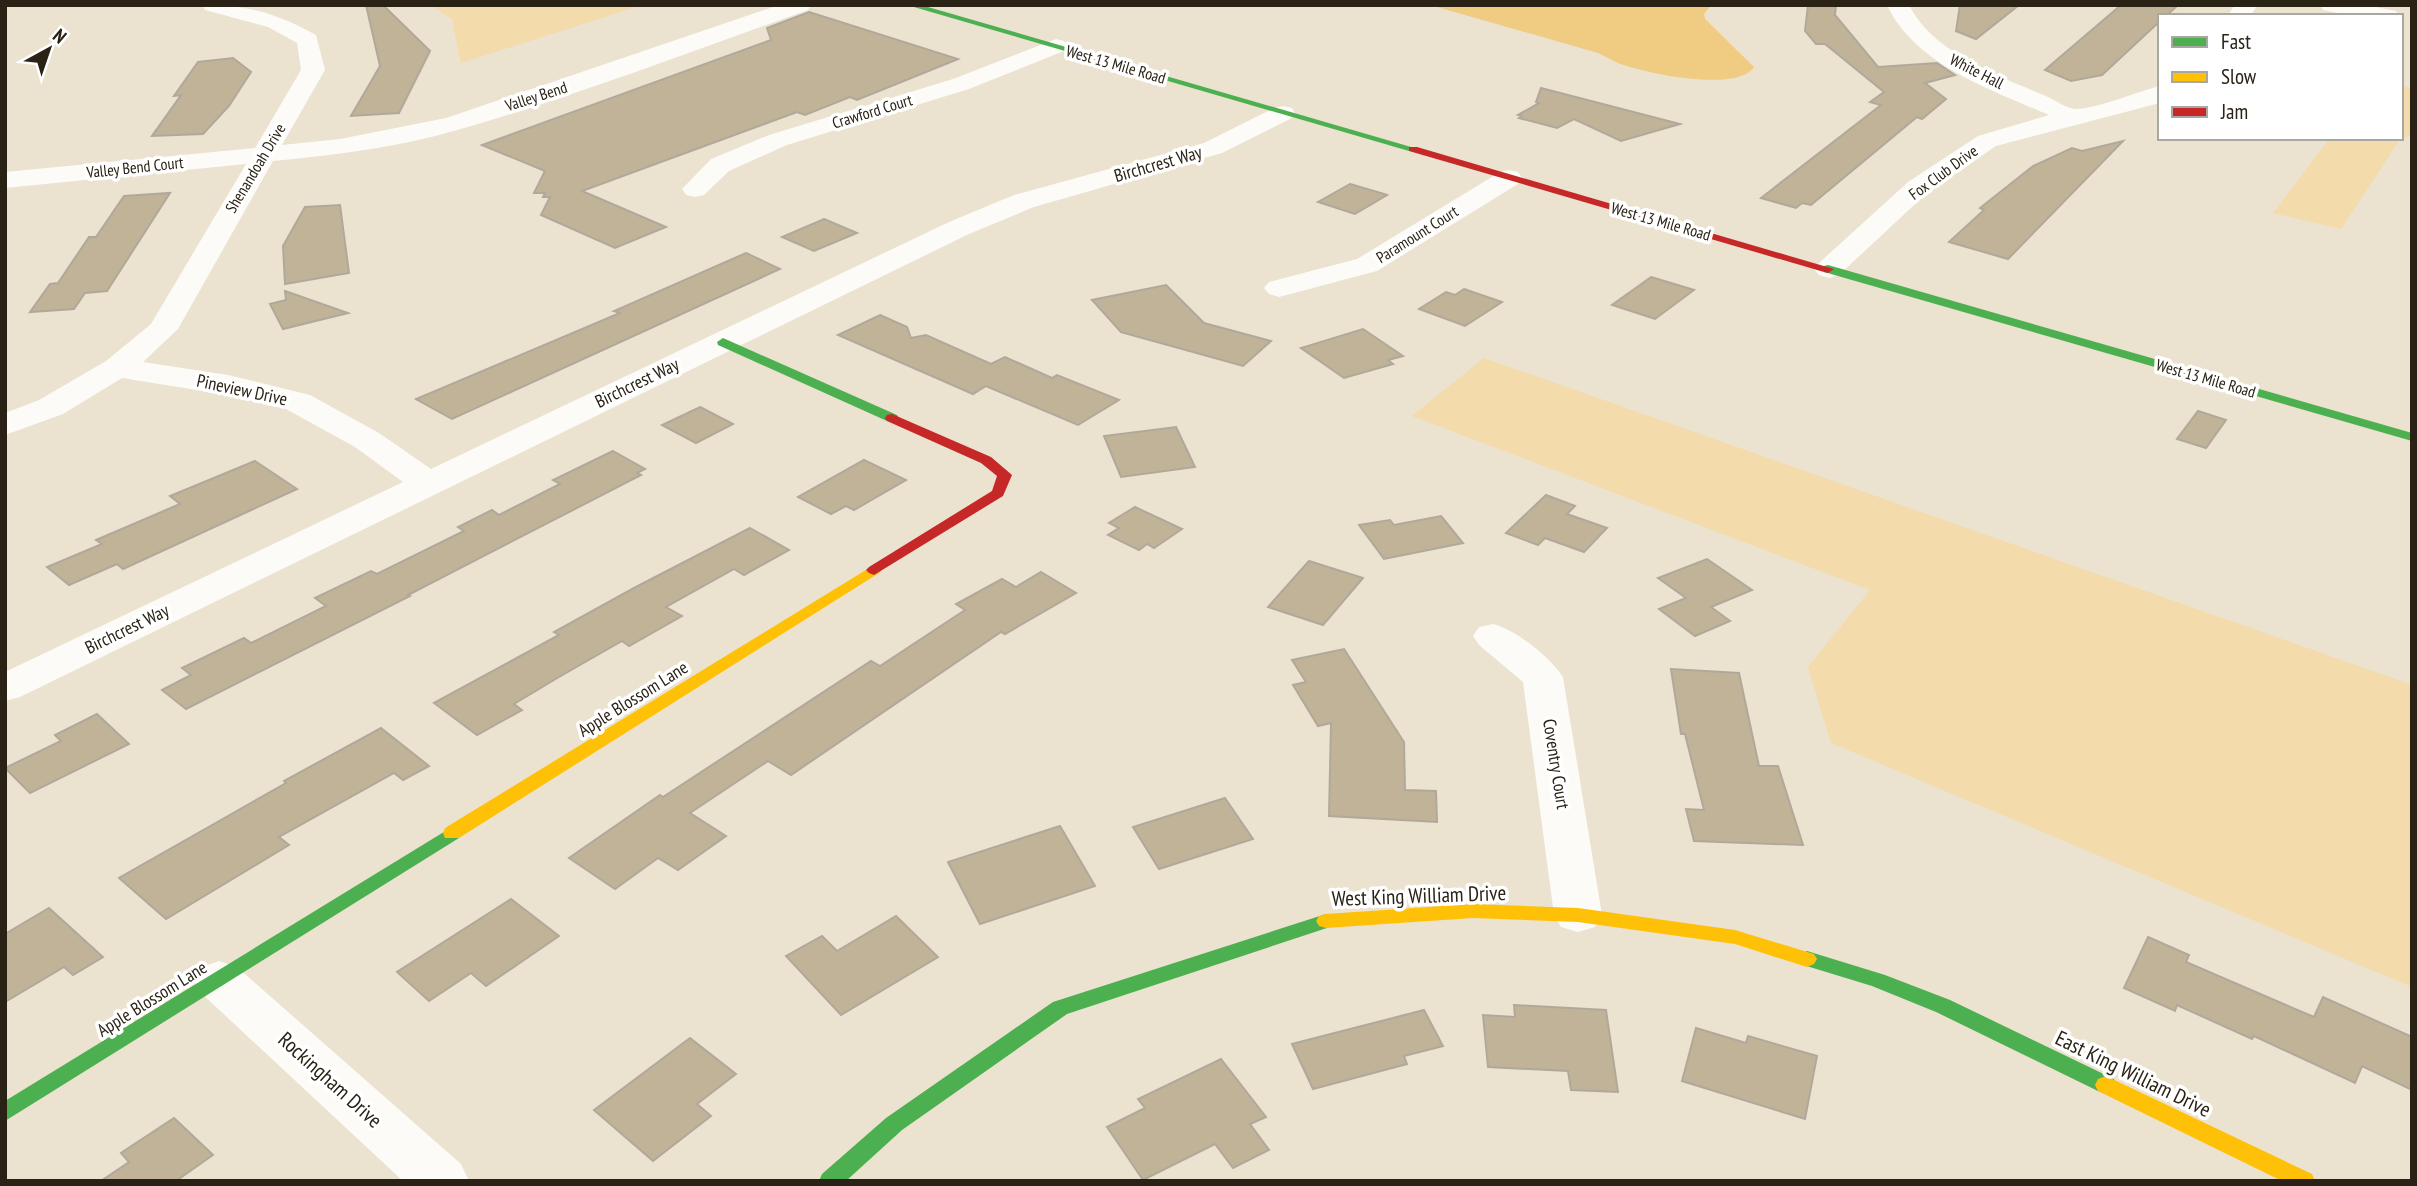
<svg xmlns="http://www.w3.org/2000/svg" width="2417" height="1186" viewBox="0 0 2417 1186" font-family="'PT Sans Narrow',sans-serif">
  <rect width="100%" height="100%" fill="#ebe2cf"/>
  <!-- green -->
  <g fill="#f3dbab">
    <path d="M 431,5 L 642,5 L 461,63 L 452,19 Z"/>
    <path d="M 2401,86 L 2412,88 L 2412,137 L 2403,136 L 2401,138 Z"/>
    <path d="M 2330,138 L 2401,138 L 2341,229 L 2273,213 Z"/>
    <path d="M 1484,358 L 2412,685 L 2412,987 L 1831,743 L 1808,667 L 1870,590 L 1412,416 Z"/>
  </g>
  <!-- water -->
  <path fill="#efcc81" d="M 1430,5 L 1711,5 L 1704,14 L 1705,19 L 1754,67 C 1737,93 1643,73 1618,63 C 1611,60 1605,56 1598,53 Z"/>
  <!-- building -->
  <g fill="#c1b397" stroke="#b0a99b" stroke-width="2">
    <path d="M 366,5 L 383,5 L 430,51 L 399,113 L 351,116 L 380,66 Z"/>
    <path d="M 1808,5 L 1836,5 L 1835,15 L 1878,67 L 1937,63 L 1955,75 L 1925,83 L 1946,99 L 1922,119 L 1917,117 L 1811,205 L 1802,203 L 1796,208 L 1761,198 L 1881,105 L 1870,102 L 1884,92 L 1825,44 L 1816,44 L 1805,31 Z"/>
    <path d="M 1960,5 L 2019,5 L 1976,39 L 1956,31 Z"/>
    <path d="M 2121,5 L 2178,5 L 2166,16 L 2160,16 L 2160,21 L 2102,75 L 2071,81 L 2045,70 Z"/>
    <path d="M 809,12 L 958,59 L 857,100 L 850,97 L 805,115 L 797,112 L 582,191 L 666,227 L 615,248 L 541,215 L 550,197 L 543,197 L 545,193 L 534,193 L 545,171 L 482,145 L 771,40 L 767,28 Z"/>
    <path d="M 233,58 L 251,72 L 229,106 L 203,134 L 152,136 L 181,95 L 174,96 L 198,62 Z"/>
    <path d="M 1541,88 L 1680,124 L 1621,141 L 1574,119 L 1557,128 L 1519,118 L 1522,116 L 1518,115 L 1539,103 L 1536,102 Z"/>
    <path d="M 2123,141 L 2008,259 L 1949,242 L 1984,210 L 1980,208 L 2033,166 L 2072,148 L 2082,151 Z"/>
    <path d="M 1350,184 L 1384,194 L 1387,195 L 1355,214 L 1318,202 Z"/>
    <path d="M 170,193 L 107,291 L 85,293 L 74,309 L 30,312 L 50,284 L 58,283 L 89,237 L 96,237 L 124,196 Z"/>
    <path d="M 340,205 L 349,273 L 285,284 L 283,246 L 305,207 Z"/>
    <path d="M 824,219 L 857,233 L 814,251 L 782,237 Z"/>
    <path d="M 746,253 L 780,269 L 452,419 L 416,399 L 620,313 L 614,311 Z"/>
    <path d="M 1651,277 L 1694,290 L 1655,319 L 1612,305 Z"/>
    <path d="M 1166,285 L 1204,323 L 1271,341 L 1243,366 L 1121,332 L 1092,300 Z"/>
    <path d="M 1464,289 L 1502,302 L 1465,326 L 1419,309 L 1446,292 L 1455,295 Z"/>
    <path d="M 285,291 L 348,313 L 283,329 L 270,304 L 286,300 Z"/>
    <path d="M 880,315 L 907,327 L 911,338 L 926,335 L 991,364 L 1005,357 L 1052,378 L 1057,375 L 1119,400 L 1078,425 L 986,386 L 973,394 L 838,335 Z"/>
    <path d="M 1363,329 L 1403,356 L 1388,360 L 1393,364 L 1344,378 L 1301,348 Z"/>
    <path d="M 700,407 L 733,424 L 696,443 L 662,425 Z"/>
    <path d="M 2198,411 L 2226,420 L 2206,448 L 2177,439 Z"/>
    <path d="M 1176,427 L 1195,467 L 1121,477 L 1104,436 Z"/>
    <path d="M 613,451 L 645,469 L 637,473 L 641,475 L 408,595 L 410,596 L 186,709 L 162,690 L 191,675 L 182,668 L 244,638 L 251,643 L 326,606 L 315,598 L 371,571 L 377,574 L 464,531 L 458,527 L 492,510 L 499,515 L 560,484 L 553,480 Z"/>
    <path d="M 864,460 L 906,480 L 854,510 L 846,506 L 831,514 L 798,497 Z"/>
    <path d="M 255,461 L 297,489 L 123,569 L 117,564 L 69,585 L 47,567 L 102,544 L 96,540 L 180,504 L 170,496 Z"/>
    <path d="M 1546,495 L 1575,506 L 1567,514 L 1607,528 L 1584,552 L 1545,538 L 1538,545 L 1506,533 Z"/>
    <path d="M 1135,507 L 1182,529 L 1154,548 L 1147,544 L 1139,550 L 1108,535 L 1119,528 L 1109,523 Z"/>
    <path d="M 1441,516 L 1463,543 L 1384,559 L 1359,525 L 1390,520 L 1394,525 Z"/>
    <path d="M 750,528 L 789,550 L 744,575 L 734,569 L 666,607 L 682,616 L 629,646 L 622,641 L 559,677 L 514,704 L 522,710 L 477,735 L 434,703 L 559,635 L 554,632 L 634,588 Z"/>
    <path d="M 1707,559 L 1752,590 L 1711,607 L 1730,621 L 1695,636 L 1659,609 L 1686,598 L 1658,578 Z"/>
    <path d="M 1309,561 L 1363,578 L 1323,625 L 1268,607 Z"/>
    <path d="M 1041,572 L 1076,593 L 1005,634 L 1001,632 L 791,775 L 768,761 L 690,813 L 726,836 L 678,870 L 658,858 L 615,889 L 569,858 L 660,795 L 663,797 L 871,661 L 880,666 L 965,610 L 956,604 L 1002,579 L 1016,587 Z"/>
    <path d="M 1344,649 L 1404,742 L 1405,790 L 1436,791 L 1437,822 L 1329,816 L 1331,723 L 1318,726 L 1293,685 L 1306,682 L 1292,660 Z"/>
    <path d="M 1671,669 L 1739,673 L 1759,766 L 1778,766 L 1803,845 L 1694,841 L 1686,809 L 1704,810 L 1685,734 L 1681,734 Z"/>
    <path d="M 97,714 L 129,744 L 30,793 L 5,768 L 61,741 L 55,735 Z"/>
    <path d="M 381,728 L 429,766 L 403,780 L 394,773 L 279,837 L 289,845 L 166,919 L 119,878 L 286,783 L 284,781 Z"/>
    <path d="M 1225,798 L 1253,839 L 1159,869 L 1133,827 Z"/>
    <path d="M 1060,826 L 1095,886 L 980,924 L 948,862 Z"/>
    <path d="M 511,899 L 559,936 L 486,986 L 471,973 L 429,1001 L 397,972 Z"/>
    <path d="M 49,908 L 103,957 L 73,975 L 64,967 L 5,1002 L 5,934 Z"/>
    <path d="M 896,916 L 938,957 L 841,1015 L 786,956 L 822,936 L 837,951 Z"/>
    <path d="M 2148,937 L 2189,955 L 2186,962 L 2314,1017 L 2323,997 L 2412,1037 L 2412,1090 L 2362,1066 L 2355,1083 L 2254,1036 L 2252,1039 L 2177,1005 L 2175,1011 L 2124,988 Z"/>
    <path d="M 1514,1005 L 1606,1010 L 1618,1092 L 1571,1090 L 1568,1071 L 1488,1067 L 1483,1015 L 1515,1017 Z"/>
    <path d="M 1424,1010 L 1443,1046 L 1404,1056 L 1407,1064 L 1313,1089 L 1292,1044 Z"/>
    <path d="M 1696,1028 L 1746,1043 L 1748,1036 L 1817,1056 L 1805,1119 L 1682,1081 Z"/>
    <path d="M 690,1038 L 736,1074 L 697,1104 L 711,1116 L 653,1161 L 594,1110 Z"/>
    <path d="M 1221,1059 L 1266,1117 L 1250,1124 L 1269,1150 L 1233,1168 L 1215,1144 L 1143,1180 L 1107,1127 L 1145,1108 L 1138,1099 Z"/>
    <path d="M 174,1118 L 213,1155 L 176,1181 L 101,1181 L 129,1162 L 121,1153 Z"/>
  </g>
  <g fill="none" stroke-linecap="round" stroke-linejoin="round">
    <!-- street -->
    <g fill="#fcfbf8" fill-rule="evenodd">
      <path d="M 202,5 C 248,5 276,13 316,35 L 325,70 L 282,145 L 340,139 L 446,118 L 779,5 L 811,5 L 808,10 C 693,51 578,95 461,129 C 401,147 336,155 273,161 L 178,329 L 143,362 L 228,375 L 310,395 L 379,433 L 431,469 L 949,222 L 1014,195 L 1204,143 L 1274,108 L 1283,106 L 1292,108 L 1295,113 L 1292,118 L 1222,153 L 1034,207 L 969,234 L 20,697 L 5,701 L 5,672 L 403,482 L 355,447 L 286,409 L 228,395 L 122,378 L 63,414 L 5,435 L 5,413 L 39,400 L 106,361 L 151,324 L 246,164 L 5,188 L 5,172 L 255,148 L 301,70 L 297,43 L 268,27 L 205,10 Z"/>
      <path d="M 1887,5 L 1909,5 C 1933,53 1999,76 2046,96 C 2055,100 2067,109 2076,109 C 2097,109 2138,91 2160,86 L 2160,103 L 1996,146 L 1926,194 L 1839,275 L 1829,278 L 1819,275 L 1814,269 L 1819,263 L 1908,182 L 1978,136 L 2049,115 C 1992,90 1915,65 1887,5 Z"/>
      <path d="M 2235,5 L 2258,5 L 2250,16 L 2227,16 Z"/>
      <path d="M 2320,5 L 2366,5 L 2396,11 L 2399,16 L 2353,16 L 2323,10 Z"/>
      <path d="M 1056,39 L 1064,41 L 1067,46 L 1064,51 L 969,89 L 787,145 L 729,171 L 704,195 L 695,197 L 686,195 L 682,189 L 711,159 L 769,135 L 953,79 Z"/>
      <path d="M 1509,170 L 1518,172 L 1522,178 L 1518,184 L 1377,271 L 1279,297 L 1269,294 L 1264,288 L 1269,282 L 1357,259 L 1500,172 Z"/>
      <path d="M 1493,624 C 1515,629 1551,658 1563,677 L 1602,915 L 1595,927 L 1578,932 L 1561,927 L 1554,915 L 1523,682 L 1479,645 L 1473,636 L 1479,627 Z"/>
      <path d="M 219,961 L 237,967 L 461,1164 L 469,1181 L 403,1181 L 201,993 L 194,980 L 201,967 Z"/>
    </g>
    <!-- fast -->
    <g fill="#4caf50" fill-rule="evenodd">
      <path d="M 907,5 L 921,5 L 1418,149 L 1409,151 Z"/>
      <path d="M 1828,265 L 2412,433 L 2412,441 L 1824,272 L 1824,266 Z"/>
      <path d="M 723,338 L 897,415 L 899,418 L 892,422 L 887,421 L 718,345 L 717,342 Z"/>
      <path d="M 452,827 L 459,828 L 461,833 L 459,838 L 5,1121 L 5,1101 Z"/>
      <path d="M 1326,914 L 1333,916 L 1336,921 L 1333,926 L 1067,1014 L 902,1130 L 846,1181 L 819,1181 L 822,1174 L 886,1118 L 1053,1002 Z"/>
      <path d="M 1807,951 L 1885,975 L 1950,1000 L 2114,1079 L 2117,1085 L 2114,1091 L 2106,1094 L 2098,1091 L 1936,1012 L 1872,986 L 1800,964 L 1797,959 L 1800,954 Z"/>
    </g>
    <!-- slow -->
    <g fill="#ffc107" fill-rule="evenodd">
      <path d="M 874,565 L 879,567 L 882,570 L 879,573 L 459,838 L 445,838 L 443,833 L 445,828 Z"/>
      <path d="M 1473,904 L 1578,908 L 1735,930 L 1814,954 L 1817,959 L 1814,964 L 1807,967 L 1735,944 L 1578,922 L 1473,918 L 1326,928 L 1319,926 L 1316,921 L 1319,916 L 1326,914 Z"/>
      <path d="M 2106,1076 L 2312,1174 L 2315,1181 L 2282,1181 L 2098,1091 L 2095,1085 L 2098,1079 Z"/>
    </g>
    <!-- jam -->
    <g fill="#c62828" fill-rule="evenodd">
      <path d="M 1409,147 L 1417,147 L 1834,269 L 1828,273 L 1824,272 L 1409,151 Z"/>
      <path d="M 892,414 L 991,457 L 1012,475 L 1003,496 L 874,575 L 869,573 L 866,570 L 869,567 L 992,491 L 997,476 L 981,463 L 887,421 L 885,418 L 887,415 Z"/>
    </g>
  </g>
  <g text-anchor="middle" stroke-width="7" stroke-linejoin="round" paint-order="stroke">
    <!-- far-street labels -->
    <g font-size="16" fill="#292215" stroke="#fff">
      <text transform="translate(1116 64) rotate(16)" y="6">West 13 Mile Road</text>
      <text transform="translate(1977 71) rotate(27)" y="6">White Hall</text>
      <text transform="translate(536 96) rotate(-18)" y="6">Valley Bend</text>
      <text transform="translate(872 111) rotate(-17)" y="6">Crawford Court</text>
      <text transform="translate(135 167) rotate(-6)" y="6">Valley Bend Court</text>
      <text transform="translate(255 168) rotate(-59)" y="6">Shenandoah Drive</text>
      <text transform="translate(1943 172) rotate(-36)" y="6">Fox Club Drive</text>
      <text transform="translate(1661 221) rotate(16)" y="6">West 13 Mile Road</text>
      <text transform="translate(1417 234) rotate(-32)" y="6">Paramount Court</text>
      <text transform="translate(2206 378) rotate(16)" y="6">West 13 Mile Road</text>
    </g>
    <!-- street labels -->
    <g font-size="18" fill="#292215" stroke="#fff">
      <text transform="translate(1158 164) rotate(-16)" y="6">Birchcrest Way</text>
      <text transform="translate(637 383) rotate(-26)" y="6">Birchcrest Way</text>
      <text transform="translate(242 390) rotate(12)" y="6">Pineview Drive</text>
      <text transform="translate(127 629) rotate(-26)" y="6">Birchcrest Way</text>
      <text transform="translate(633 699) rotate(-32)" y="6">Apple Blossom Lane</text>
      <text transform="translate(1556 764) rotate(81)" y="6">Coventry Court</text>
      <text transform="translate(152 999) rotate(-32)" y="6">Apple Blossom Lane</text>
    </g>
    <!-- near-street labels -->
    <g font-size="21" fill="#292215" stroke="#fff">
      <text transform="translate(1419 896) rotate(-2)" y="7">West King William Drive</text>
      <text transform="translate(2133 1074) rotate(26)" y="7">East King William Drive</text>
      <text transform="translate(330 1080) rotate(42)" y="7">Rockingham Drive</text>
    </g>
  </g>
  <!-- border -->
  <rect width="2417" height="1186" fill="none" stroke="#292215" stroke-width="14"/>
  <!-- legend -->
  <rect x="2158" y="14" width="245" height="126" fill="#ffffff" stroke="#a9a7a1" stroke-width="2"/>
  <rect x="2172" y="37" width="35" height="10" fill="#4caf50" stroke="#a9a7a1" stroke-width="2"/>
  <text x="2221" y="49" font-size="21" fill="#292215">Fast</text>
  <rect x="2172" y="72" width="35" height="10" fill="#ffc107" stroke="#a9a7a1" stroke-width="2"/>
  <text x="2221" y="84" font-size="21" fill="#292215">Slow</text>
  <rect x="2172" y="107" width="35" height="10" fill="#c62828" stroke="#a9a7a1" stroke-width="2"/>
  <text x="2221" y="119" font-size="21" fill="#292215">Jam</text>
  <!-- north arrow -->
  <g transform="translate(49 49) rotate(40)" stroke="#ffffff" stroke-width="5" paint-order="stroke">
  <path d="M0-5L12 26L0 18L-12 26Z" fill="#292215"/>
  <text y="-10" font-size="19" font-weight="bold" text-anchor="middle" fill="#292215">N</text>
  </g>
</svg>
